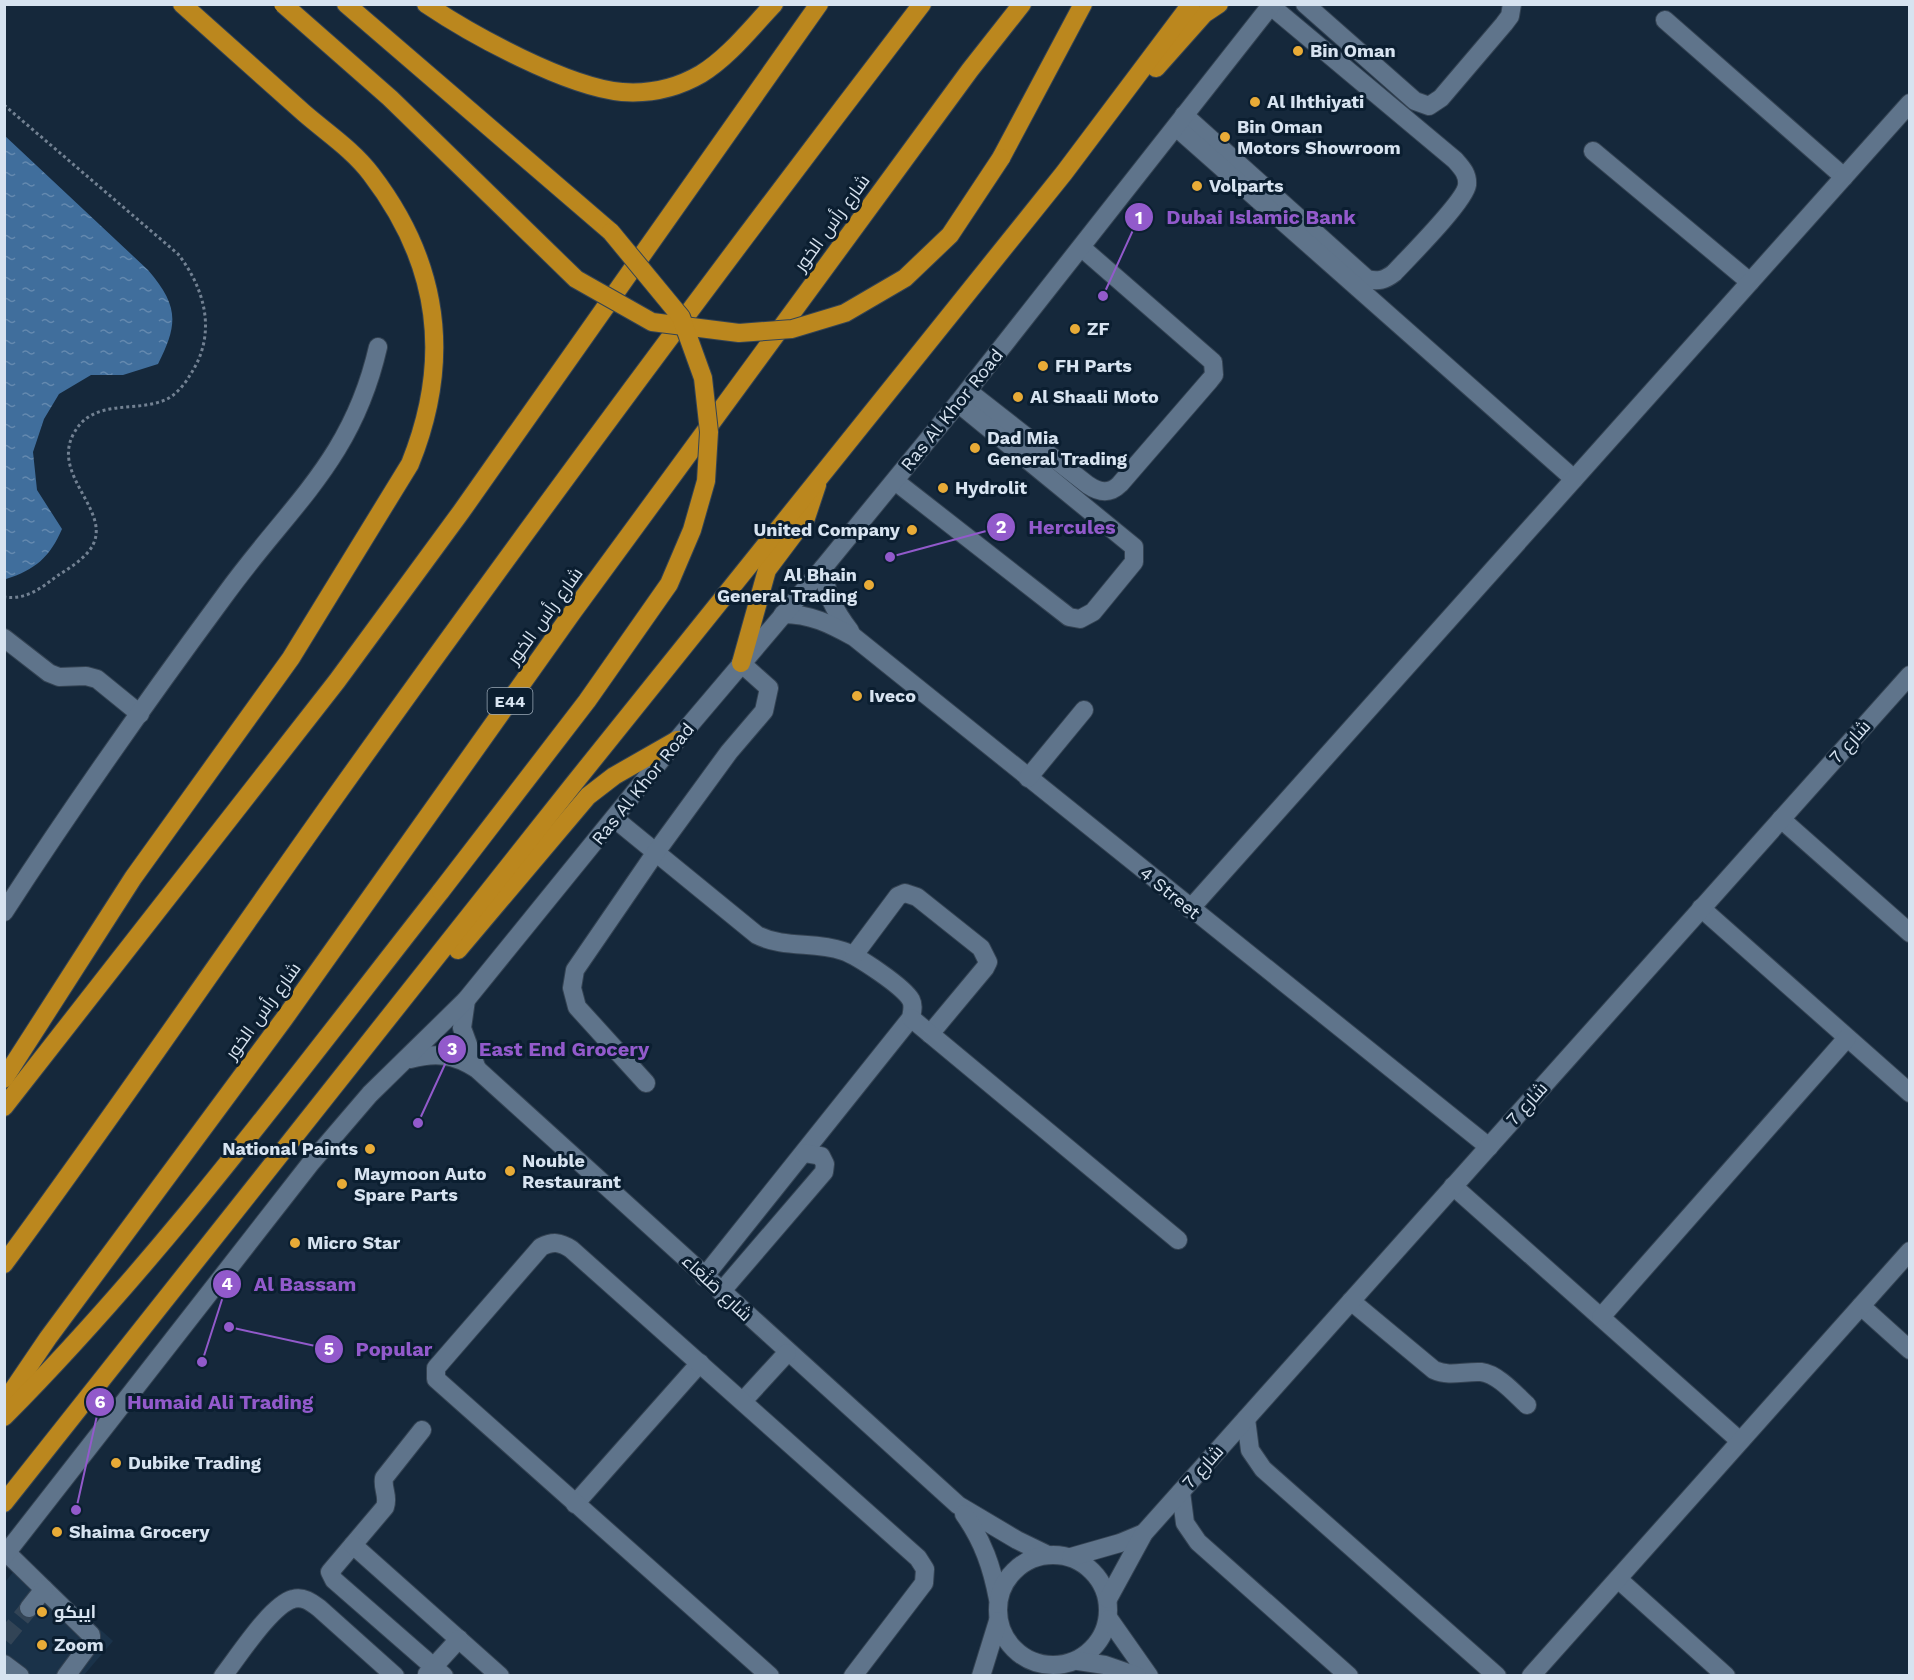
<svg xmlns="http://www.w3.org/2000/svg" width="1914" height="1680" viewBox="0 0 1914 1680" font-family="'Work Sans',Cairo,sans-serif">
  <defs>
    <pattern id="water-ripples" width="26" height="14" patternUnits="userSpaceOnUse" patternTransform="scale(1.5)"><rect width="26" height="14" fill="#406e9c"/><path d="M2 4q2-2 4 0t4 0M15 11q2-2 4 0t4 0" fill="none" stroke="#6489af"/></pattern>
  </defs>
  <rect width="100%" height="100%" fill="#15283b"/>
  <!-- built -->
  <path fill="#1a3249" d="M 23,1560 L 113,1641 L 84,1675 L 5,1676 L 5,1582 Z"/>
  <!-- water -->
  <path fill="url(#water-ripples)" d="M 4,135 L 148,270 C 178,305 179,323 158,364 L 123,375 L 91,375 L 59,394 L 44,419 L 33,452 L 37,490 L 62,529 C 50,557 35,570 6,579 Z"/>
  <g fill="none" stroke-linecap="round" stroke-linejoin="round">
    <!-- minor-tunnel -->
    <path stroke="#324456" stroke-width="18" stroke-dasharray="18 9" stroke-linecap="butt" d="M 4,1639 L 29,1608"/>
    <!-- minor casing -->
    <g stroke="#344353" stroke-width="20">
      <g id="minor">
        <path d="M 1305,4 L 1415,101 L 1429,106 L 1441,98 L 1504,24 L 1510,16 L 1512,4"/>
        <path d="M 1665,20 L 1844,177"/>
        <path d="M 1184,115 L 1367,279 C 1378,282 1385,280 1394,273 C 1408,258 1465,201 1467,185 C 1468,174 1462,168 1455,160 L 1271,6"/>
        <path d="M 1176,127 L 1574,479"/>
        <path d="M 1593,151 L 1750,282"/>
        <path d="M 968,391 L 1088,485 C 1100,493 1110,494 1120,484 L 1210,380 L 1214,375 L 1213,362 L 1082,248"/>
        <path d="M 895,481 L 1069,617 L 1080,619 L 1093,612 L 1134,562 L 1134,547 L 958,403"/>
        <path d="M 823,568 C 826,594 834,610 850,631"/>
        <path d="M 783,614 C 811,614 830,624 854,637 L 1489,1147"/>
        <path d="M 4,638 L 49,673 L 59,677 L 86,676 L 97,679 L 140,714"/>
        <path d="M 1028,778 L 1084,710"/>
        <path d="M 615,819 L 757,935 C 785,949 814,941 843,951 C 858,956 904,987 911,1000 C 914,1006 912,1012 911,1018 L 704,1277"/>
        <path d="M 1781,819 L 1910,933"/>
        <path d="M 1701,908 L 1910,1093"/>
        <path d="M 1190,909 L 1910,103"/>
        <path d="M 4,912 C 74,804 149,698 225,595 C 289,506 352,461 378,347"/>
        <path d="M 854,955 L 898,896 L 905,893 L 917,897 L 981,948 L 988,962 L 985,968 L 930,1034"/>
        <path d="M 466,1000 L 462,1028 L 477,1069"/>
        <path d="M 911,1018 L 1178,1240"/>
        <path d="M 410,1059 C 436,1052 454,1054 477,1069 L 958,1505 L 1017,1540 L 1048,1555"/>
        <path d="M 646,1083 L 577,1007 L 572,988 L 575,970 L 656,852 L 729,752 L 764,711 L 769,688 L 741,663"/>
        <path d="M 1453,1186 L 1740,1441"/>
        <path d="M 721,1292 L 824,1172 L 825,1164 L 821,1156 L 804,1153"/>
        <path d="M 1351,1301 L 1434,1370 C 1450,1377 1464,1371 1481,1372 C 1498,1374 1515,1394 1527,1405"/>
        <path d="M 1861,1306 L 1910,1350"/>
        <path d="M 1601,1317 L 1847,1038"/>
        <path d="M 743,1401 L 787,1353"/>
        <path d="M 1246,1419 L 1250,1450 L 1263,1469 L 1497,1676"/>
        <path d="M 422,1430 L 384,1478 C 382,1489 389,1496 385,1507 L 330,1572 L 334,1580 L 444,1676"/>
        <path d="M 1181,1492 L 1185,1523 L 1198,1542 L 1349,1676"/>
        <path d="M 575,1504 L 700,1363"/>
        <path d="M 964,1514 C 983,1541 992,1567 998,1599"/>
        <path d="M 353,1545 L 500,1676"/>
        <path d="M 7,1553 L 91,1635 L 91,1642 L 66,1676"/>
        <circle cx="1053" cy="1610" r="55"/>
        <path d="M 4,1556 L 310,1164 L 370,1094 L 466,1000 L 677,740 L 823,568 L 958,403 L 1272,4"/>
        <path d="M 1071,1557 L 1120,1543 L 1144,1533"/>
        <path d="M 1618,1579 L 1726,1676"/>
        <path d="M 1108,1599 L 1144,1533 L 1910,675"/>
        <path d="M 29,1608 L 44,1589"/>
        <path d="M 1109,1619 L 1149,1676"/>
        <path d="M 1078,1661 L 1105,1665 L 1137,1676"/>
        <path d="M 4,1664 L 20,1676"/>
        <path d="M 427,1674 L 459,1639"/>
        <path d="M 223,1676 C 238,1657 271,1605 293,1599 C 303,1596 311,1602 319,1608 L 395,1676"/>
        <path d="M 770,1676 L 436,1379 L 436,1368 L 541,1247 C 553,1241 560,1242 571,1249 L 918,1558 L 925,1569 L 924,1583 L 853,1676"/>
        <path d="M 981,1676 L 998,1621"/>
        <path d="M 1531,1676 L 1910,1251"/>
      </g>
    </g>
    <!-- highway casing -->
    <g stroke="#344353" stroke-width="20">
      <g id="highway">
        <path d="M 346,4 L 611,232"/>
        <path d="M 426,4 C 472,35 567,87 622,92 C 649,94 677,88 701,74 C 729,57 751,28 774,4"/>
        <path d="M 1156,68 L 1204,14 L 1219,4"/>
        <path d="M 1001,158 L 1083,4"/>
        <path d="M 741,663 L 767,570 L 806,518 L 817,485"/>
        <path d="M 458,950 L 588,796 L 614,776 L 677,740"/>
        <path d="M 4,1079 L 133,878 L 291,658 L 410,464 C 452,360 440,264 371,174 C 353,150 327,133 304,113 C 264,77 223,41 182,4"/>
        <path d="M 4,1107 L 337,681 L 461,512 L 819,4"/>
        <path d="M 4,1264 C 117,1111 224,953 335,797 C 526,529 722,265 922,4"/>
        <path d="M 4,1403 L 48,1338 L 284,1019 L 572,613 L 970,70 L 1022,4"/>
        <path d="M 4,1417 C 165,1255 300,1070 441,891"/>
        <path d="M 4,1503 L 572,786 L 1064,173 L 1191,4"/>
      </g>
    </g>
    <!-- path -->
    <path stroke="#728192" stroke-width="3" stroke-dasharray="3 3" stroke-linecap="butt" d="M 4,105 L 178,254 C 206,290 217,335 190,375 C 185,384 175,396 165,400 C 134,413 93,398 74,433 C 49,477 118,514 89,551 C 81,561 68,569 57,576 C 41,588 27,600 4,597"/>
    <!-- minor -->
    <use href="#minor" stroke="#5f748b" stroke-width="18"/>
    <!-- highway -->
    <use href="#highway" stroke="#bb871e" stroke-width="18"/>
    <!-- highway-bridge casing -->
    <g stroke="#344353" stroke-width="20" stroke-linecap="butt">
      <g id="highway-bridge">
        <path d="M 283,4 L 390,98 L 576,279 L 652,322 L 739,333 L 792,329 L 845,313 L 905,278 L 950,235 L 1001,158"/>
        <path d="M 441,891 L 587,701 L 669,584 L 692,530 L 706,481 L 709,432 L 703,378 L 681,317 L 611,232"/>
      </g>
    </g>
    <!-- highway-bridge -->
    <use href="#highway-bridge" stroke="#bb871e" stroke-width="18"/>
  </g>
  <!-- markers -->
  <g fill="#e8ab37" stroke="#0b1e30" stroke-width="2">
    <circle cx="1298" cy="51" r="6"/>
    <circle cx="1255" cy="102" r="6"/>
    <circle cx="1225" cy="137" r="6"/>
    <circle cx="1197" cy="186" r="6"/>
    <circle cx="1075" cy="329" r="6"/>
    <circle cx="1043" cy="366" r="6"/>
    <circle cx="1018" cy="397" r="6"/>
    <circle cx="975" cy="448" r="6"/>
    <circle cx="943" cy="488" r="6"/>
    <circle cx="912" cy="530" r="6"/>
    <circle cx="869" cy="585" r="6"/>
    <circle cx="857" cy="696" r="6"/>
    <circle cx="370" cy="1149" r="6"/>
    <circle cx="510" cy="1171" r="6"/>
    <circle cx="342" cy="1184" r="6"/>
    <circle cx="295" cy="1243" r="6"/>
    <circle cx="116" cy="1463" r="6"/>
    <circle cx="57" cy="1532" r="6"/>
    <circle cx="42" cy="1612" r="6"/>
    <circle cx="42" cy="1645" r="6"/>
  </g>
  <g text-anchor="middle" stroke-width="6" stroke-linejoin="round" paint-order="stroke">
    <!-- shield labels -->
    <rect fill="#0b1e30" stroke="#9aa8b6" stroke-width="1.5" x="487.5" y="688" width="45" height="26" rx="4.5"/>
    <g font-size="16" font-weight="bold" fill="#d7e3f0">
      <text x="510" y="707">E44</text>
    </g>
    <!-- poi labels -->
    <g font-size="18" font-weight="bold" fill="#d7e3f0" stroke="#0b1e30" text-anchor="start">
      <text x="1310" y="57">Bin Oman</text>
      <text x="1267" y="108">Al Ihthiyati</text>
      <text x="1237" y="133">Bin Oman<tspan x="1237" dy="21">Motors Showroom</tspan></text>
      <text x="1209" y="192">Volparts</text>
      <text x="1087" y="335">ZF</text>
      <text x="1055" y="372">FH Parts</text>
      <text x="1030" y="403">Al Shaali Moto</text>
      <text x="987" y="444">Dad Mia<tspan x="987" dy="21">General Trading</tspan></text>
      <text x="955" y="494">Hydrolit</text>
      <text x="900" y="536" text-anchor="end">United Company</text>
      <text x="857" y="581" text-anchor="end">Al Bhain<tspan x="857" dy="21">General Trading</tspan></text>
      <text x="869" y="702">Iveco</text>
      <text x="358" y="1155" text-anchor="end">National Paints</text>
      <text x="522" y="1167">Nouble<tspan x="522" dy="21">Restaurant</tspan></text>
      <text x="354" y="1180">Maymoon Auto<tspan x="354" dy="21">Spare Parts</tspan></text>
      <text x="307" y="1249">Micro Star</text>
      <text x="128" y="1469">Dubike Trading</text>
      <text x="69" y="1538">Shaima Grocery</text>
      <text x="54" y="1618">ايبكو</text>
      <text x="54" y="1651">Zoom</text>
    </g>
    <!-- street labels -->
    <g font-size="18" fill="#d7e3f0" stroke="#0b1e30">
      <text transform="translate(832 223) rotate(-54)" y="6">شارع رأس الخور</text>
      <text transform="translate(952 410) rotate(-51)" y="6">Ras Al Khor Road</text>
      <text transform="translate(545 616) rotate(-54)" y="6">شارع رأس الخور</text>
      <text transform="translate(1850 742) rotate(-48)" y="6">شارع 7</text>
      <text transform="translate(643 784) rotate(-51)" y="6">Ras Al Khor Road</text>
      <text transform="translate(1170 893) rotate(39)" y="6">4 Street</text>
      <text transform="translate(263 1011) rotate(-54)" y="6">شارع رأس الخور</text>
      <text transform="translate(1527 1104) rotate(-48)" y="6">شارع 7</text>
      <text transform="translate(717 1288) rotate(43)" y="6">شارع صَنْعَاء</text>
      <text transform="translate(1203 1467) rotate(-48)" y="6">شارع 7</text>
    </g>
  </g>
  <!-- callouts -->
  <path fill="none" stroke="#925acb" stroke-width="2" d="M1103 296L1139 217M890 557L1001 527M418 1123L452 1049M202 1362L227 1284M229 1327L329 1349M76 1510L100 1402"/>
  <g fill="#925acb" stroke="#0b1e30" stroke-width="2">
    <circle cx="1103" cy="296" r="6"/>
    <circle cx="890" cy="557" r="6"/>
    <circle cx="418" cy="1123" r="6"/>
    <circle cx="202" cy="1362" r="6"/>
    <circle cx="229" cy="1327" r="6"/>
    <circle cx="76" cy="1510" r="6"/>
    <circle cx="1139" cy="217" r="15"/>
    <circle cx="1001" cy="527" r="15"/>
    <circle cx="452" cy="1049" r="15"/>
    <circle cx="227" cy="1284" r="15"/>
    <circle cx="329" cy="1349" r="15"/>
    <circle cx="100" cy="1402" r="15"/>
  </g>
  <g font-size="18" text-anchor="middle" font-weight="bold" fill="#fff">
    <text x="1139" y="224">1</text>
    <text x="1001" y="533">2</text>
    <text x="452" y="1055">3</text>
    <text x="227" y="1290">4</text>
    <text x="329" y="1355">5</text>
    <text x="100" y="1408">6</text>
  </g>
  <g font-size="20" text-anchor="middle" font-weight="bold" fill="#925acb" stroke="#0b1e30" stroke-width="6" stroke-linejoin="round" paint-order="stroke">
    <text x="1261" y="224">Dubai Islamic Bank</text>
    <text x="1072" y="534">Hercules</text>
    <text x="564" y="1056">East End Grocery</text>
    <text x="305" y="1291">Al Bassam</text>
    <text x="394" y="1356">Popular</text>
    <text x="220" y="1409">Humaid Ali Trading</text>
  </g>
  <!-- border -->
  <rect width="1914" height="1680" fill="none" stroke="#d7e3f0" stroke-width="12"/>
</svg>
